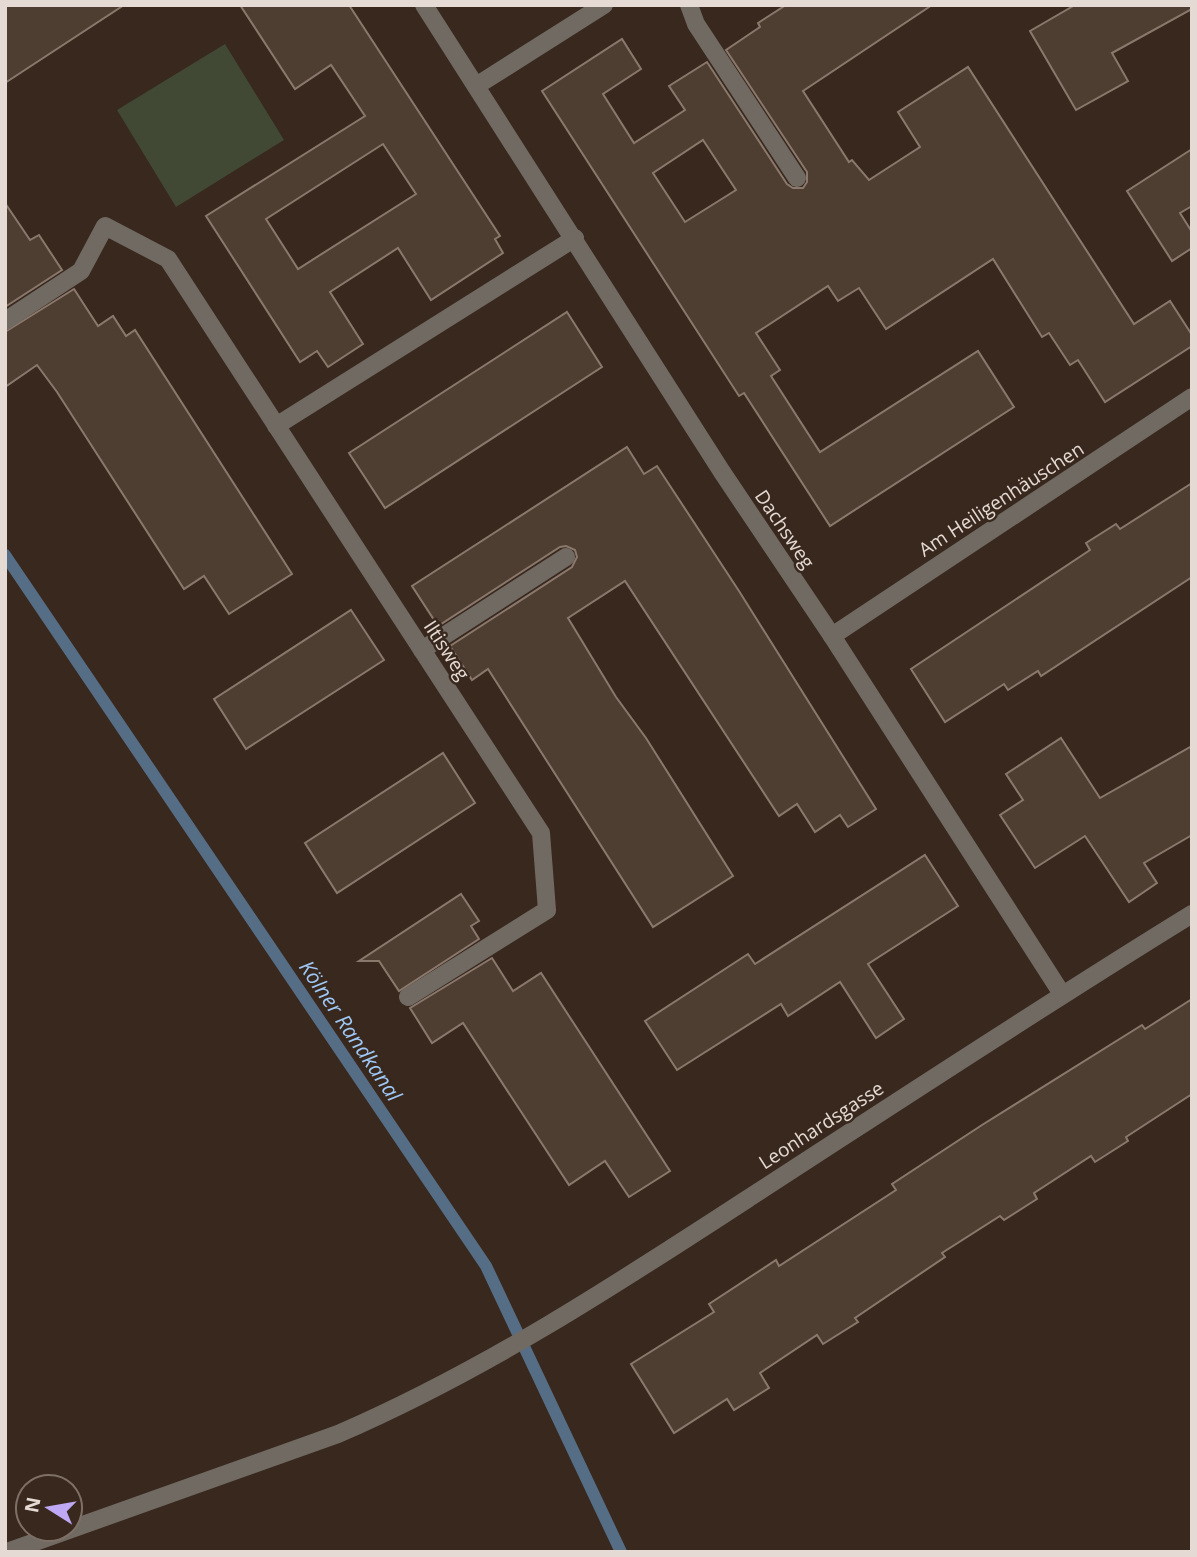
<svg xmlns="http://www.w3.org/2000/svg" width="1197" height="1557" viewBox="0 0 1197 1557" font-family="'Open Sans',sans-serif">
  <rect width="100%" height="100%" fill="#38281d"/>
  <!-- green -->
  <path fill="#414935" d="M 225,44 L 284,140 L 176,207 L 117,110 Z"/>
  <g fill="none" stroke-linecap="round" stroke-linejoin="round">
    <!-- stream -->
    <path stroke="#566d86" stroke-width="12" d="M 5,555 L 486,1266 L 621,1552"/>
  </g>
  <!-- building -->
  <g fill="#4e3e32" stroke="#8b786c" stroke-width="2" fill-rule="evenodd">
    <path d="M 5,5 L 124,5 L 5,83 Z"/>
    <path d="M 240,5 L 349,5 L 500,236 L 495,239 L 503,253 L 431,300 L 398,248 L 330,292 L 363,344 L 328,367 L 317,351 L 300,362 L 206,216 L 365,116 L 331,65 L 295,89 ZM 383,144 L 416,194 L 298,269 L 266,219 Z"/>
    <path d="M 786,5 L 932,5 L 803,91 L 849,162 L 852,160 L 869,180 L 920,147 L 898,112 L 968,67 L 1134,324 L 1170,301 L 1192,335 L 1192,346 L 1105,402 L 1078,360 L 1070,365 L 1049,333 L 1042,337 L 993,259 L 886,329 L 859,288 L 838,301 L 828,286 L 756,333 L 780,370 L 771,376 L 820,452 L 978,351 L 1014,407 L 830,526 L 744,393 L 739,396 L 542,91 L 622,39 L 641,69 L 603,94 L 634,143 L 685,110 L 669,86 L 707,62 L 787,184 L 793,188 L 803,188 L 807,182 L 807,172 L 726,50 L 760,27 L 758,23 ZM 703,140 L 736,190 L 685,222 L 653,173 Z"/>
    <path d="M 1075,5 L 1192,5 L 1192,9 L 1112,53 L 1128,81 L 1076,110 L 1030,31 Z"/>
    <path d="M 1192,149 L 1192,206 L 1180,213 L 1192,232 L 1192,248 L 1172,261 L 1127,191 Z"/>
    <path d="M 5,203 L 30,240 L 39,235 L 62,270 L 5,307 Z"/>
    <path d="M 74,289 L 98,326 L 113,316 L 126,336 L 135,330 L 292,574 L 229,614 L 204,576 L 184,589 L 57,392 L 37,365 L 5,387 L 5,332 Z"/>
    <path d="M 567,312 L 602,367 L 385,508 L 349,453 Z"/>
    <path d="M 627,447 L 644,474 L 657,466 L 739,591 L 876,809 L 848,827 L 840,815 L 815,832 L 797,804 L 779,816 L 625,581 L 568,618 L 616,697 L 646,738 L 733,876 L 653,927 L 488,669 L 472,680 L 450,646 L 572,567 L 577,557 L 575,550 L 566,546 L 560,547 L 438,626 L 412,586 Z"/>
    <path d="M 1192,483 L 1192,577 L 1041,676 L 1038,671 L 1008,690 L 1004,684 L 945,722 L 911,669 L 1090,550 L 1086,543 L 1116,524 L 1120,529 Z"/>
    <path d="M 351,610 L 384,660 L 246,749 L 214,699 Z"/>
    <path d="M 1061,738 L 1100,798 L 1192,746 L 1192,835 L 1144,863 L 1157,883 L 1129,902 L 1085,836 L 1035,868 L 1000,815 L 1023,800 L 1006,774 Z"/>
    <path d="M 443,753 L 475,803 L 337,893 L 305,843 Z"/>
    <path d="M 925,855 L 958,906 L 868,964 L 904,1019 L 876,1038 L 840,982 L 788,1016 L 781,1004 L 677,1070 L 645,1021 L 748,954 L 755,964 Z"/>
    <path d="M 461,894 L 479,921 L 471,926 L 479,939 L 399,991 L 379,961 L 359,961 Z"/>
    <path d="M 492,958 L 513,991 L 541,973 L 670,1171 L 629,1197 L 605,1161 L 569,1185 L 463,1023 L 432,1043 L 410,1008 Z"/>
    <path d="M 1192,999 L 1192,1094 L 1126,1137 L 1128,1141 L 1095,1162 L 1091,1156 L 1034,1193 L 1037,1199 L 1004,1220 L 1000,1216 L 942,1253 L 945,1257 L 855,1318 L 858,1322 L 823,1344 L 817,1335 L 760,1373 L 769,1388 L 734,1410 L 727,1399 L 674,1433 L 631,1364 L 714,1312 L 709,1304 L 776,1260 L 779,1266 L 896,1190 L 892,1184 L 982,1125 L 1142,1025 L 1145,1029 Z"/>
  </g>
  <g fill="none" stroke-linecap="round" stroke-linejoin="round">
    <!-- minor -->
    <g stroke="#716a63" stroke-width="18">
      <path d="M 424,5 L 722,472 L 832,636 L 1062,994"/>
      <path d="M 689,5 L 696,24 L 797,178"/>
      <path d="M 476,86 L 604,5"/>
      <path d="M 5,321 L 81,271 L 105,226 L 168,259 L 541,833 L 547,910 L 408,997"/>
      <path d="M 276,426 L 575,238"/>
      <path d="M 832,636 L 1192,397"/>
      <path d="M 422,650 L 566,557"/>
      <path d="M 7,1552 L 338,1434 C 486,1370 620,1282 755,1194 C 900,1100 1044,1005 1192,914"/>
    </g>
  </g>
  <g text-anchor="middle" stroke-width="5" stroke-linejoin="round" paint-order="stroke">
    <!-- street labels -->
    <g font-size="19" fill="#e6dbd4" stroke="#38281d">
      <text transform="translate(1001 499) rotate(-33)" y="7">Am Heiligenhäuschen</text>
      <text transform="translate(785 529) rotate(56)" y="7">Dachsweg</text>
      <text transform="translate(447 650) rotate(57)" y="7">Iltisweg</text>
      <text transform="translate(821 1125) rotate(-33)" y="7">Leonhardsgasse</text>
    </g>
    <!-- water labels -->
    <g font-size="21" font-style="italic" fill="#9fc8f7" stroke="#38281d">
      <text transform="translate(350 1031) rotate(56)" y="7">Kölner Randkanal</text>
    </g>
  </g>
  <!-- border -->
  <rect width="1197" height="1557" fill="none" stroke="#e6dbd4" stroke-width="14"/>
  <!-- north arrow -->
  <g transform="translate(49 1508) rotate(281)"><circle r="33" fill="#38281d" stroke="#7e7066" stroke-width="2"/>
  <path d="M0-5L12 26L0 18L-12 26Z" fill="#bfa8f4"/>
  <text y="-10" font-size="19" font-weight="bold" text-anchor="middle" fill="#e6dbd4">N</text>
  </g>
</svg>
